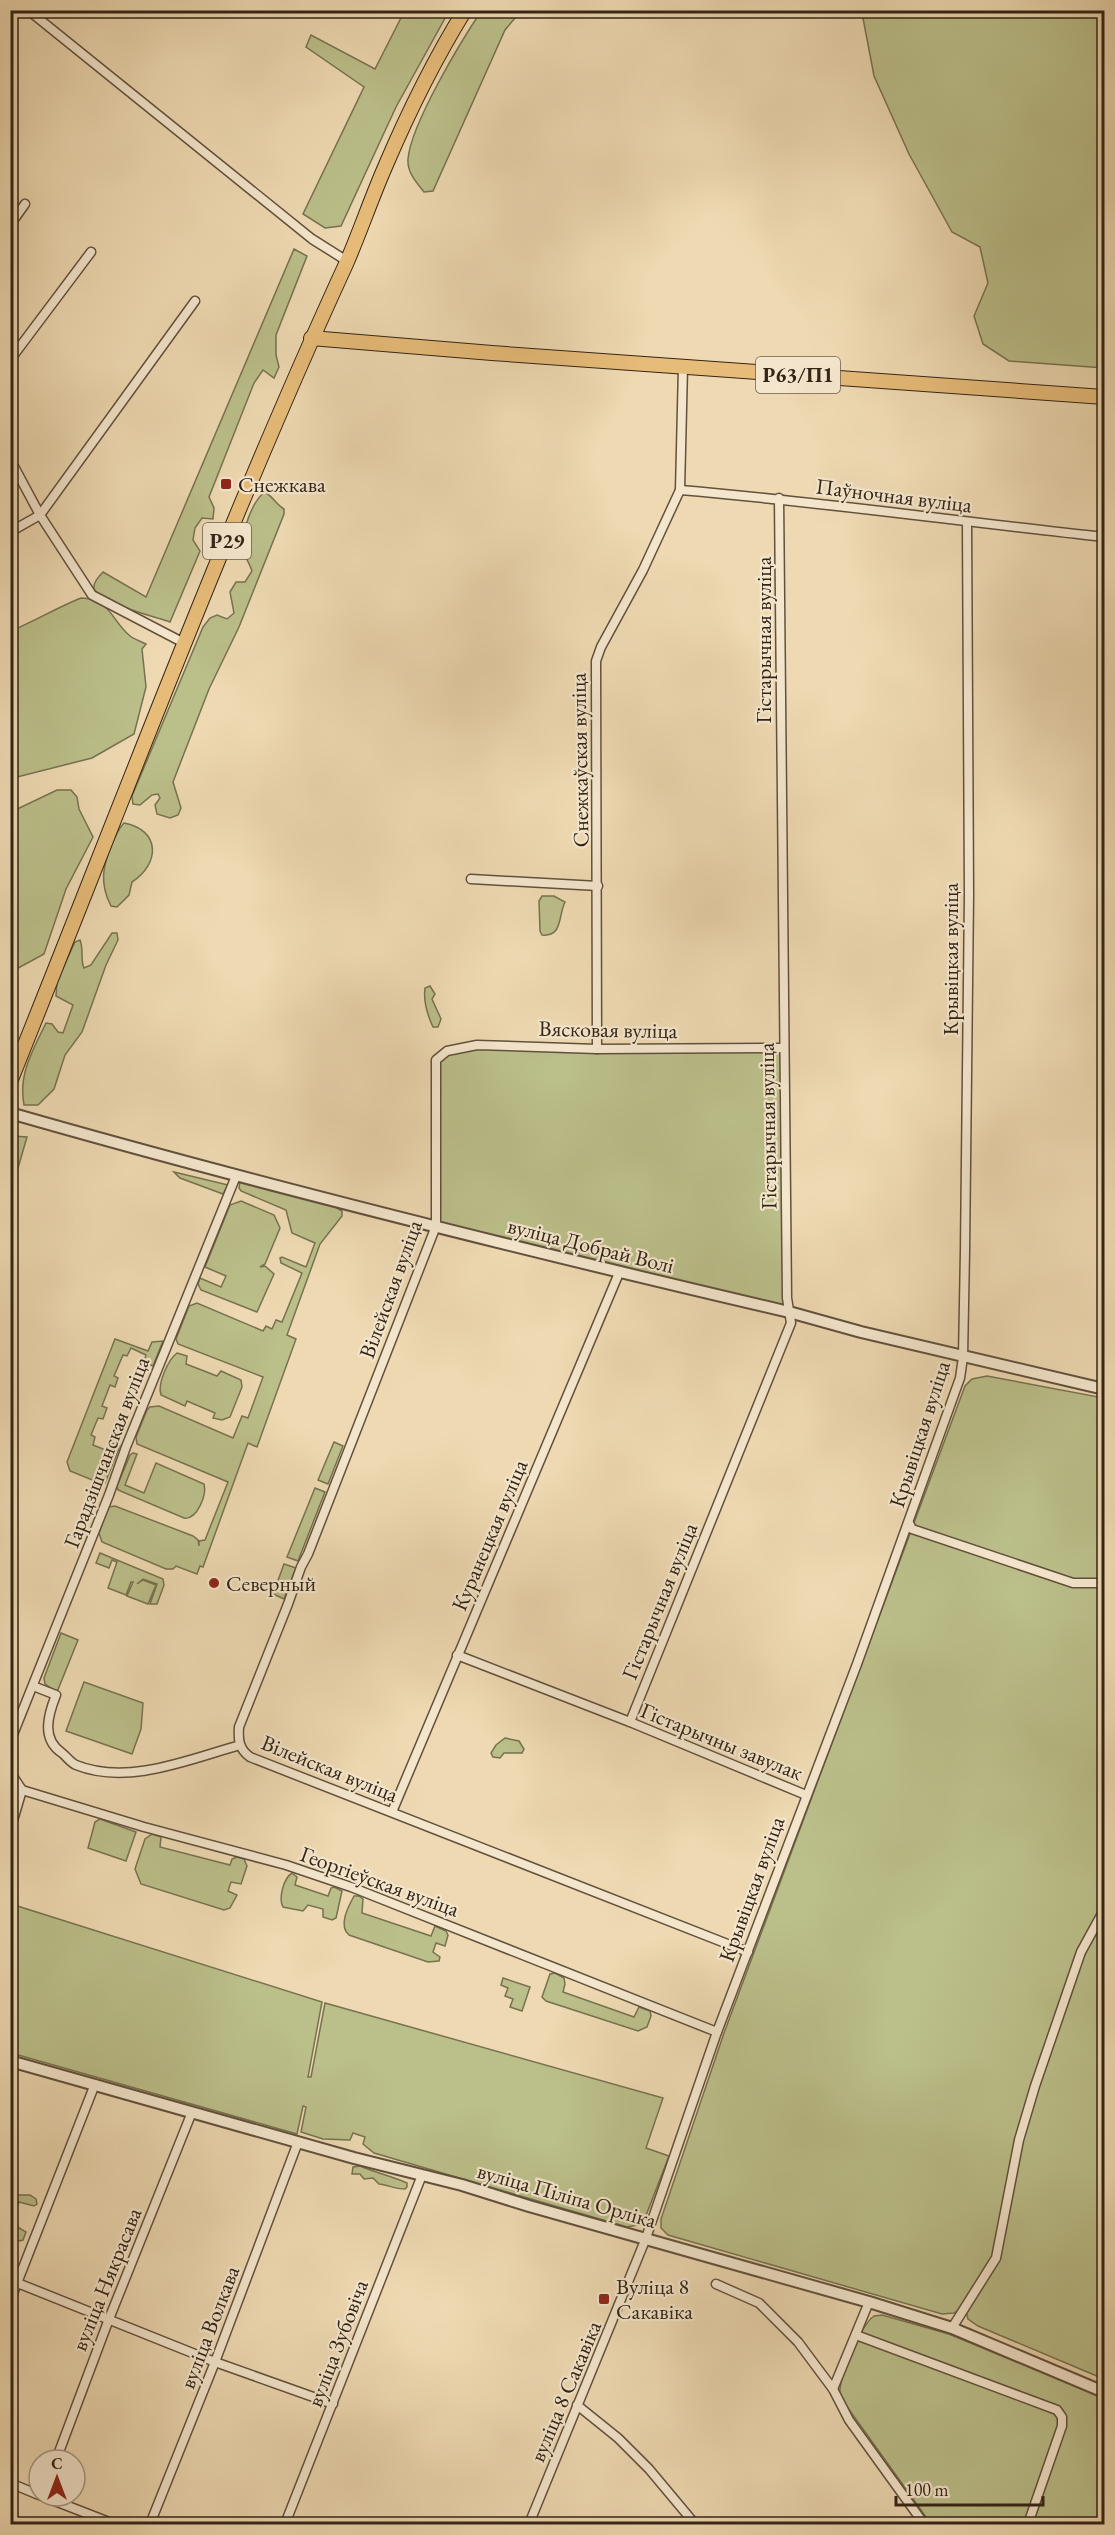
<svg xmlns="http://www.w3.org/2000/svg" width="1115" height="2535" viewBox="0 0 1115 2535" font-family="'EB Garamond',serif">
  <rect width="100%" height="100%" fill="#eed9b2"/>
  <filter id="stains"><feTurbulence type="fractalNoise" baseFrequency=".00333" numOctaves="4"/><feColorMatrix values="0 0 0 0 .2 0 0 0 0 .09 0 0 0 0 .02 0 0 0 .5 -.17"/></filter>
  <radialGradient id="worn" r=".72"><stop offset=".6" stop-color="#630" stop-opacity="0"/><stop offset="1" stop-color="#630" stop-opacity=".3"/></radialGradient>
  <!-- green -->
  <g fill="#bbbf8a" stroke="#777250" stroke-width="1.5">
    <path d="M 405,10 L 449,11 L 396,107 L 341,226 L 325,228 L 303,214 L 364,87 L 306,47 L 311,35 L 375,69 Z"/>
    <path d="M 482,10 L 521,11 L 505,30 L 433,191 L 424,192 C 416,182 407,172 408,159 C 411,124 461,41 482,10 Z"/>
    <path d="M 863,11 L 1104,11 L 1104,368 L 1009,361 L 983,344 L 974,316 L 988,283 L 980,247 L 952,232 L 909,154 L 874,76 L 862,13 Z"/>
    <path d="M 294,249 L 307,256 L 276,335 L 276,355 L 279,367 L 274,378 L 263,370 L 254,383 L 209,497 L 214,508 L 213,519 L 202,518 L 195,528 L 193,540 L 200,551 L 170,622 C 156,617 97,603 94,588 C 93,582 99,576 103,572 L 146,597 Z"/>
    <path d="M 265,492 C 273,497 276,504 284,509 L 284,514 L 239,627 L 209,689 L 173,782 L 181,808 L 178,815 L 170,818 L 157,814 L 155,805 L 160,798 L 158,794 L 152,795 L 140,805 L 133,804 L 132,796 L 203,627 L 210,618 L 217,615 L 227,619 L 234,613 L 230,592 L 236,582 L 245,582 L 252,571 C 250,564 244,556 243,549 C 241,533 252,501 265,492 Z"/>
    <path d="M 81,598 C 110,598 111,620 129,635 C 133,639 140,641 146,644 L 142,649 L 146,687 L 134,734 L 92,758 L 13,778 L 15,786 L 11,792 L 11,631 C 35,621 56,608 81,598 Z"/>
    <path d="M 57,790 L 71,790 L 77,797 L 79,809 L 93,837 L 66,889 L 44,954 L 11,972 L 11,812 Z"/>
    <path d="M 124,823 C 161,830 160,864 132,882 L 129,895 L 117,907 L 111,906 C 99,883 103,866 112,843 C 116,836 118,829 124,823 Z"/>
    <path d="M 542,896 L 554,896 L 565,902 C 558,916 563,937 542,935 L 540,931 L 539,901 Z"/>
    <path d="M 112,933 L 117,933 L 118,940 L 106,965 L 82,1032 L 65,1055 L 54,1089 L 38,1105 L 24,1105 C 18,1074 33,1050 46,1023 L 52,1024 L 58,1032 L 63,1033 L 73,1005 L 56,996 L 57,981 L 75,942 L 80,940 C 84,950 80,959 84,968 L 91,965 Z"/>
    <path d="M 430,986 L 435,994 L 432,999 L 441,1019 L 438,1027 L 433,1027 C 427,1014 423,1002 425,988 Z"/>
    <path d="M 784,1048 L 789,1312 L 436,1226 L 436,1060 L 454,1049 Z"/>
    <path d="M 11,1136 L 27,1137 L 11,1192 L 10,1136 Z"/>
    <path d="M 174,1172 L 228,1185 L 223,1194 L 180,1178 Z"/>
    <path d="M 240,1182 L 334,1206 L 342,1211 L 342,1216 L 320,1244 L 287,1335 L 296,1339 L 257,1447 L 248,1443 L 203,1567 L 200,1566 L 197,1574 L 176,1566 L 173,1569 L 166,1569 L 102,1542 L 99,1533 L 108,1507 L 115,1506 L 193,1536 L 198,1540 L 199,1546 L 199,1541 L 205,1540 L 228,1482 L 137,1444 L 136,1437 L 147,1410 L 150,1407 L 159,1406 L 233,1438 L 242,1416 L 248,1418 L 263,1377 L 178,1344 L 176,1339 L 189,1306 L 197,1303 L 263,1331 L 266,1326 L 272,1329 L 276,1320 L 282,1322 L 302,1273 L 281,1263 L 280,1258 L 282,1257 L 306,1267 L 315,1243 L 292,1233 L 286,1210 L 241,1191 L 239,1188 Z"/>
    <path d="M 241,1201 L 274,1215 L 280,1228 L 265,1264 L 260,1267 L 265,1266 L 274,1274 L 257,1312 L 201,1290 L 198,1284 L 200,1278 L 221,1287 L 226,1276 L 205,1267 L 230,1205 Z"/>
    <path d="M 115,1339 L 148,1351 L 152,1342 L 163,1341 L 153,1366 L 144,1362 L 146,1355 L 131,1348 L 127,1356 L 123,1355 L 114,1376 L 118,1378 L 115,1387 L 110,1385 L 102,1406 L 107,1408 L 103,1419 L 98,1418 L 91,1435 L 95,1437 L 93,1445 L 108,1451 L 112,1443 L 120,1446 L 105,1483 L 99,1486 L 100,1483 L 70,1471 L 67,1462 Z"/>
    <path d="M 177,1353 L 187,1356 L 186,1364 L 217,1376 L 221,1371 L 241,1380 L 242,1387 L 230,1417 L 222,1420 L 213,1418 L 215,1413 L 187,1401 L 185,1406 L 161,1395 C 157,1384 168,1360 177,1353 Z"/>
    <path d="M 987,1376 L 1104,1398 L 1104,2379 L 978,2326 L 968,2319 L 965,2307 L 954,2313 L 942,2314 L 668,2235 L 661,2228 L 661,2219 L 724,2033 L 965,1386 L 972,1379 Z"/>
    <path d="M 334,1442 L 343,1446 L 328,1484 L 318,1480 Z"/>
    <path d="M 133,1453 L 137,1454 L 125,1485 L 144,1493 L 156,1463 L 204,1484 C 207,1495 197,1520 184,1518 L 118,1490 L 117,1486 L 130,1455 Z"/>
    <path d="M 315,1488 L 325,1492 L 298,1561 L 287,1557 Z"/>
    <path d="M 100,1553 L 163,1579 L 164,1585 L 157,1604 L 150,1604 L 157,1584 L 143,1579 L 137,1584 L 143,1580 L 156,1585 L 148,1604 L 127,1596 L 133,1582 L 131,1582 L 126,1595 L 108,1588 L 117,1562 L 112,1560 L 109,1568 L 96,1563 Z"/>
    <path d="M 284,1564 L 296,1568 L 284,1599 L 273,1594 Z"/>
    <path d="M 61,1633 L 78,1640 L 57,1692 L 45,1684 L 44,1678 Z"/>
    <path d="M 84,1682 L 143,1703 L 141,1729 L 132,1754 L 66,1731 Z"/>
    <path d="M 505,1738 L 519,1741 L 524,1749 L 522,1753 L 504,1753 L 500,1758 L 493,1757 L 491,1753 L 496,1745 Z"/>
    <path d="M 100,1819 L 136,1832 L 126,1861 L 88,1848 L 95,1822 Z"/>
    <path d="M 152,1834 L 161,1837 L 160,1847 L 230,1865 L 232,1859 L 237,1857 L 244,1859 L 247,1866 L 241,1884 L 231,1882 L 228,1891 L 237,1895 L 230,1908 L 224,1910 L 141,1884 L 135,1869 L 145,1839 Z"/>
    <path d="M 292,1873 L 297,1877 L 295,1885 L 328,1896 L 331,1888 L 334,1887 L 342,1891 L 336,1918 L 332,1920 L 323,1917 L 323,1909 L 308,1905 L 303,1911 L 283,1907 C 278,1898 284,1878 292,1873 Z"/>
    <path d="M 354,1896 L 359,1896 L 363,1899 L 362,1913 L 431,1936 L 435,1926 L 446,1931 L 448,1935 L 445,1946 L 436,1943 L 433,1952 L 440,1957 L 439,1961 L 428,1962 L 349,1935 C 338,1926 348,1907 354,1896 Z"/>
    <path d="M 11,1904 L 322,2002 L 308,2077 L 311,2077 L 325,2003 L 663,2098 L 646,2148 L 669,2156 L 645,2218 L 638,2225 L 627,2227 L 374,2153 L 363,2144 L 365,2137 L 353,2133 L 350,2140 L 323,2139 L 301,2132 L 306,2107 L 303,2106 L 297,2134 L 11,2053 Z"/>
    <path d="M 555,1973 L 564,1978 L 565,1984 L 563,1992 L 634,2017 L 639,2007 L 650,2011 L 651,2016 L 647,2027 L 638,2031 L 546,2001 L 542,1997 L 550,1974 Z"/>
    <path d="M 503,1978 L 530,1987 L 522,2011 L 510,2007 L 513,1999 L 505,1996 L 508,1988 L 501,1985 Z"/>
    <path d="M 360,2166 C 376,2173 392,2176 407,2183 L 407,2187 L 405,2189 C 395,2189 388,2185 379,2184 L 373,2178 L 364,2179 L 360,2174 L 352,2174 L 353,2167 Z"/>
    <path d="M 10,2195 L 30,2195 L 36,2199 L 37,2204 L 34,2206 L 19,2202 L 11,2223 L 26,2232 L 23,2240 L 19,2241 L 11,2236 Z"/>
    <path d="M 882,2315 L 949,2334 L 1104,2398 L 1104,2524 L 931,2524 L 840,2397 C 837,2381 861,2325 874,2316 Z"/>
  </g>
  <g fill="none" stroke-linecap="round" stroke-linejoin="round">
    <!-- minor casing -->
    <g stroke="#62513d" stroke-width="11">
      <g id="minor">
        <path d="M 28,10 L 312,239 L 347,261"/>
        <path d="M 10,225 L 25,204"/>
        <path d="M 10,360 L 91,252"/>
        <path d="M 10,459 L 40,515 L 92,595 L 186,644"/>
        <path d="M 680,490 C 822,502 963,522 1104,537"/>
        <path d="M 10,532 L 40,515 L 195,301"/>
        <path d="M 471,879 L 598,886"/>
        <path d="M 597,1049 L 596,661 L 601,647 L 643,570 L 680,490 L 683,367"/>
        <path d="M 909,1523 L 912,1529 L 1073,1583 L 1104,1583"/>
        <path d="M 457,1655 L 630,1722 L 806,1795"/>
        <path d="M 33,1686 L 56,1695 C 48,1715 41,1739 62,1753 C 67,1757 71,1763 76,1765 C 128,1786 190,1759 240,1745"/>
        <path d="M 630,1722 L 791,1323 L 787,1298 L 779,498"/>
        <path d="M 10,1742 L 109,1495 L 126,1447 L 236,1176"/>
        <path d="M 10,1772 L 22,1790 L 10,1831"/>
        <path d="M 22,1790 L 144,1827 L 286,1865 L 351,1887 L 717,2032"/>
        <path d="M 392,1812 L 619,1273"/>
        <path d="M 748,1952 L 250,1757 C 239,1749 238,1740 239,1727 L 288,1604 L 301,1567 L 308,1554 L 436,1226 L 436,1060 L 447,1051 L 477,1045 L 597,1049 L 784,1048"/>
        <path d="M 10,2280 L 215,2362 L 333,2404"/>
        <path d="M 716,2284 L 759,2303 L 798,2342 L 833,2389 L 849,2420 L 924,2524"/>
        <path d="M 10,2301 L 95,2084"/>
        <path d="M 952,2328 L 996,2258 L 1019,2140 L 1035,2086 L 1081,1952 L 1104,1910"/>
        <path d="M 856,2335 L 1057,2410 L 1062,2417 L 1062,2426 L 1028,2524"/>
        <path d="M 833,2389 L 869,2302"/>
        <path d="M 577,2405 L 618,2438 L 649,2469 L 695,2524"/>
        <path d="M 56,2460 L 109,2319 L 192,2112"/>
        <path d="M 10,2483 L 39,2495"/>
        <path d="M 42,2496 L 114,2524"/>
        <path d="M 150,2524 L 215,2362 L 298,2142"/>
        <path d="M 285,2524 L 422,2175"/>
        <path d="M 529,2524 L 646,2238 L 717,2032 L 857,1664 L 960,1378 L 963,1357 L 965,1251 L 969,895 L 967,523"/>
      </g>
    </g>
    <!-- tertiary casing -->
    <g stroke="#62513d" stroke-width="14">
      <g id="tertiary">
        <path d="M 10,1113 C 268,1187 528,1251 789,1312 L 861,1332 L 1104,1389"/>
        <path d="M 10,2061 L 354,2158 L 462,2185 L 529,2206 L 869,2302 L 952,2328 L 1104,2392"/>
      </g>
    </g>
    <!-- primary casing -->
    <g stroke="#332416" stroke-width="16">
      <g id="primary">
        <path d="M 311,338 L 492,353 L 1104,397"/>
        <path d="M 10,1082 C 120,809 223,532 346,264 C 360,232 371,199 385,167 C 408,113 434,60 465,10"/>
      </g>
    </g>
    <!-- minor -->
    <use href="#minor" stroke="#f4e6cd" stroke-width="8"/>
    <!-- tertiary -->
    <use href="#tertiary" stroke="#f4e6cd" stroke-width="10"/>
    <!-- primary -->
    <use href="#primary" stroke="#e7bc79" stroke-width="14"/>
  </g>
  <!-- markers -->
  <g fill="#8f2418" stroke="#f4e6cd" stroke-width="2">
    <rect x="220" y="478" width="12" height="12" rx="3"/>
    <circle cx="214" cy="1583" r="6"/>
    <rect x="598" y="2293" width="12" height="12" rx="3"/>
  </g>
  <g text-anchor="middle" stroke-width="4.5" stroke-linejoin="round" paint-order="stroke">
    <!-- shield labels -->
    <g fill="#f4e6cd" stroke="#6d5e4d" stroke-width="1.5">
      <rect x="756" y="357" width="84" height="36" rx="4.5"/>
      <rect x="203" y="523" width="48" height="36" rx="4.5"/>
    </g>
    <g font-size="21" font-weight="bold" fill="#332416">
      <text x="798" y="382">Р63/П1</text>
      <text x="227" y="548">Р29</text>
    </g>
    <!-- poi labels -->
    <g font-size="22" fill="#332416" stroke="#f4e6cd" text-anchor="start">
      <text x="238" y="492">Снежкава</text>
      <text x="226" y="1591">Северный</text>
      <text x="616" y="2294">Вуліца 8<tspan x="616" dy="25">Сакавіка</tspan></text>
    </g>
    <!-- street labels -->
    <g font-size="22" fill="#332416" stroke="#f4e6cd">
      <text transform="translate(894 495) rotate(7)" y="8">Паўночная вуліца</text>
      <text transform="translate(763 640) rotate(-90)" y="8">Гістарычная вуліца</text>
      <text transform="translate(579 760) rotate(-91)" y="8">Снежкаўская вуліца</text>
      <text transform="translate(950 959) rotate(-90)" y="8">Крывіцкая вуліца</text>
      <text transform="translate(608 1029) rotate(1)" y="8">Вясковая вуліца</text>
      <text transform="translate(767 1126) rotate(-91)" y="8">Гістарычная вуліца</text>
      <text transform="translate(591 1245) rotate(14)" y="8">вуліца Добрай Волі</text>
      <text transform="translate(390 1289) rotate(-70)" y="8">Вілейская вуліца</text>
      <text transform="translate(919 1434) rotate(-72)" y="8">Крывіцкая вуліца</text>
      <text transform="translate(106 1452) rotate(-69)" y="8">Гарадзішчанская вуліца</text>
      <text transform="translate(489 1535) rotate(-67)" y="8">Куранецкая вуліца</text>
      <text transform="translate(659 1601) rotate(-68)" y="8">Гістарычная вуліца</text>
      <text transform="translate(722 1741) rotate(22)" y="8">Гістарычны завулак</text>
      <text transform="translate(330 1768) rotate(22)" y="8">Вілейская вуліца</text>
      <text transform="translate(380 1881) rotate(20)" y="8">Георгіеўская вуліца</text>
      <text transform="translate(751 1889) rotate(-70)" y="8">Крывіцкая вуліца</text>
      <text transform="translate(567 2195) rotate(16)" y="8">вуліца Піліпа Орліка</text>
      <text transform="translate(106 2279) rotate(-68)" y="8">вуліца Някрасава</text>
      <text transform="translate(209 2327) rotate(-69)" y="8">вуліца Волкава</text>
      <text transform="translate(337 2343) rotate(-69)" y="8">вуліца Зубовіча</text>
      <text transform="translate(565 2391) rotate(-67)" y="8">вуліца 8 Сакавіка</text>
    </g>
  </g>
  <!-- margin -->
  <rect width="1115" height="2535" fill="none" stroke="#eed9b2" stroke-width="36"/>
  <rect x="12" y="12" width="1091" height="2511" fill="none" stroke="#332416" stroke-width="3"/>
  <rect x="18" y="18" width="1079" height="2499" fill="none" stroke="#332416" stroke-width="1.5"/>
  <!-- north arrow -->
  <g transform="translate(57 2478)"><circle r="28" fill="#f4e6cd" stroke="#a79884" stroke-width="1.5"/>
  <path d="M0-4.5L10 22L0 15L-10 22Z" fill="#8f2418"/>
  <text y="-9" font-size="16" font-weight="bold" text-anchor="middle" fill="#332416">С</text>
  </g>
  <!-- scale -->
  <path d="M896 2496v9h147v-9" fill="none" stroke="#332416" stroke-width="3"/>
  <text x="905" y="2496" font-size="18" fill="#332416" stroke="#f4e6cd" stroke-width="4.5" paint-order="stroke">100 m</text>
  <rect width="100%" height="100%" filter="url(#stains)"/>
  <rect width="100%" height="100%" fill="url(#worn)"/>
</svg>
